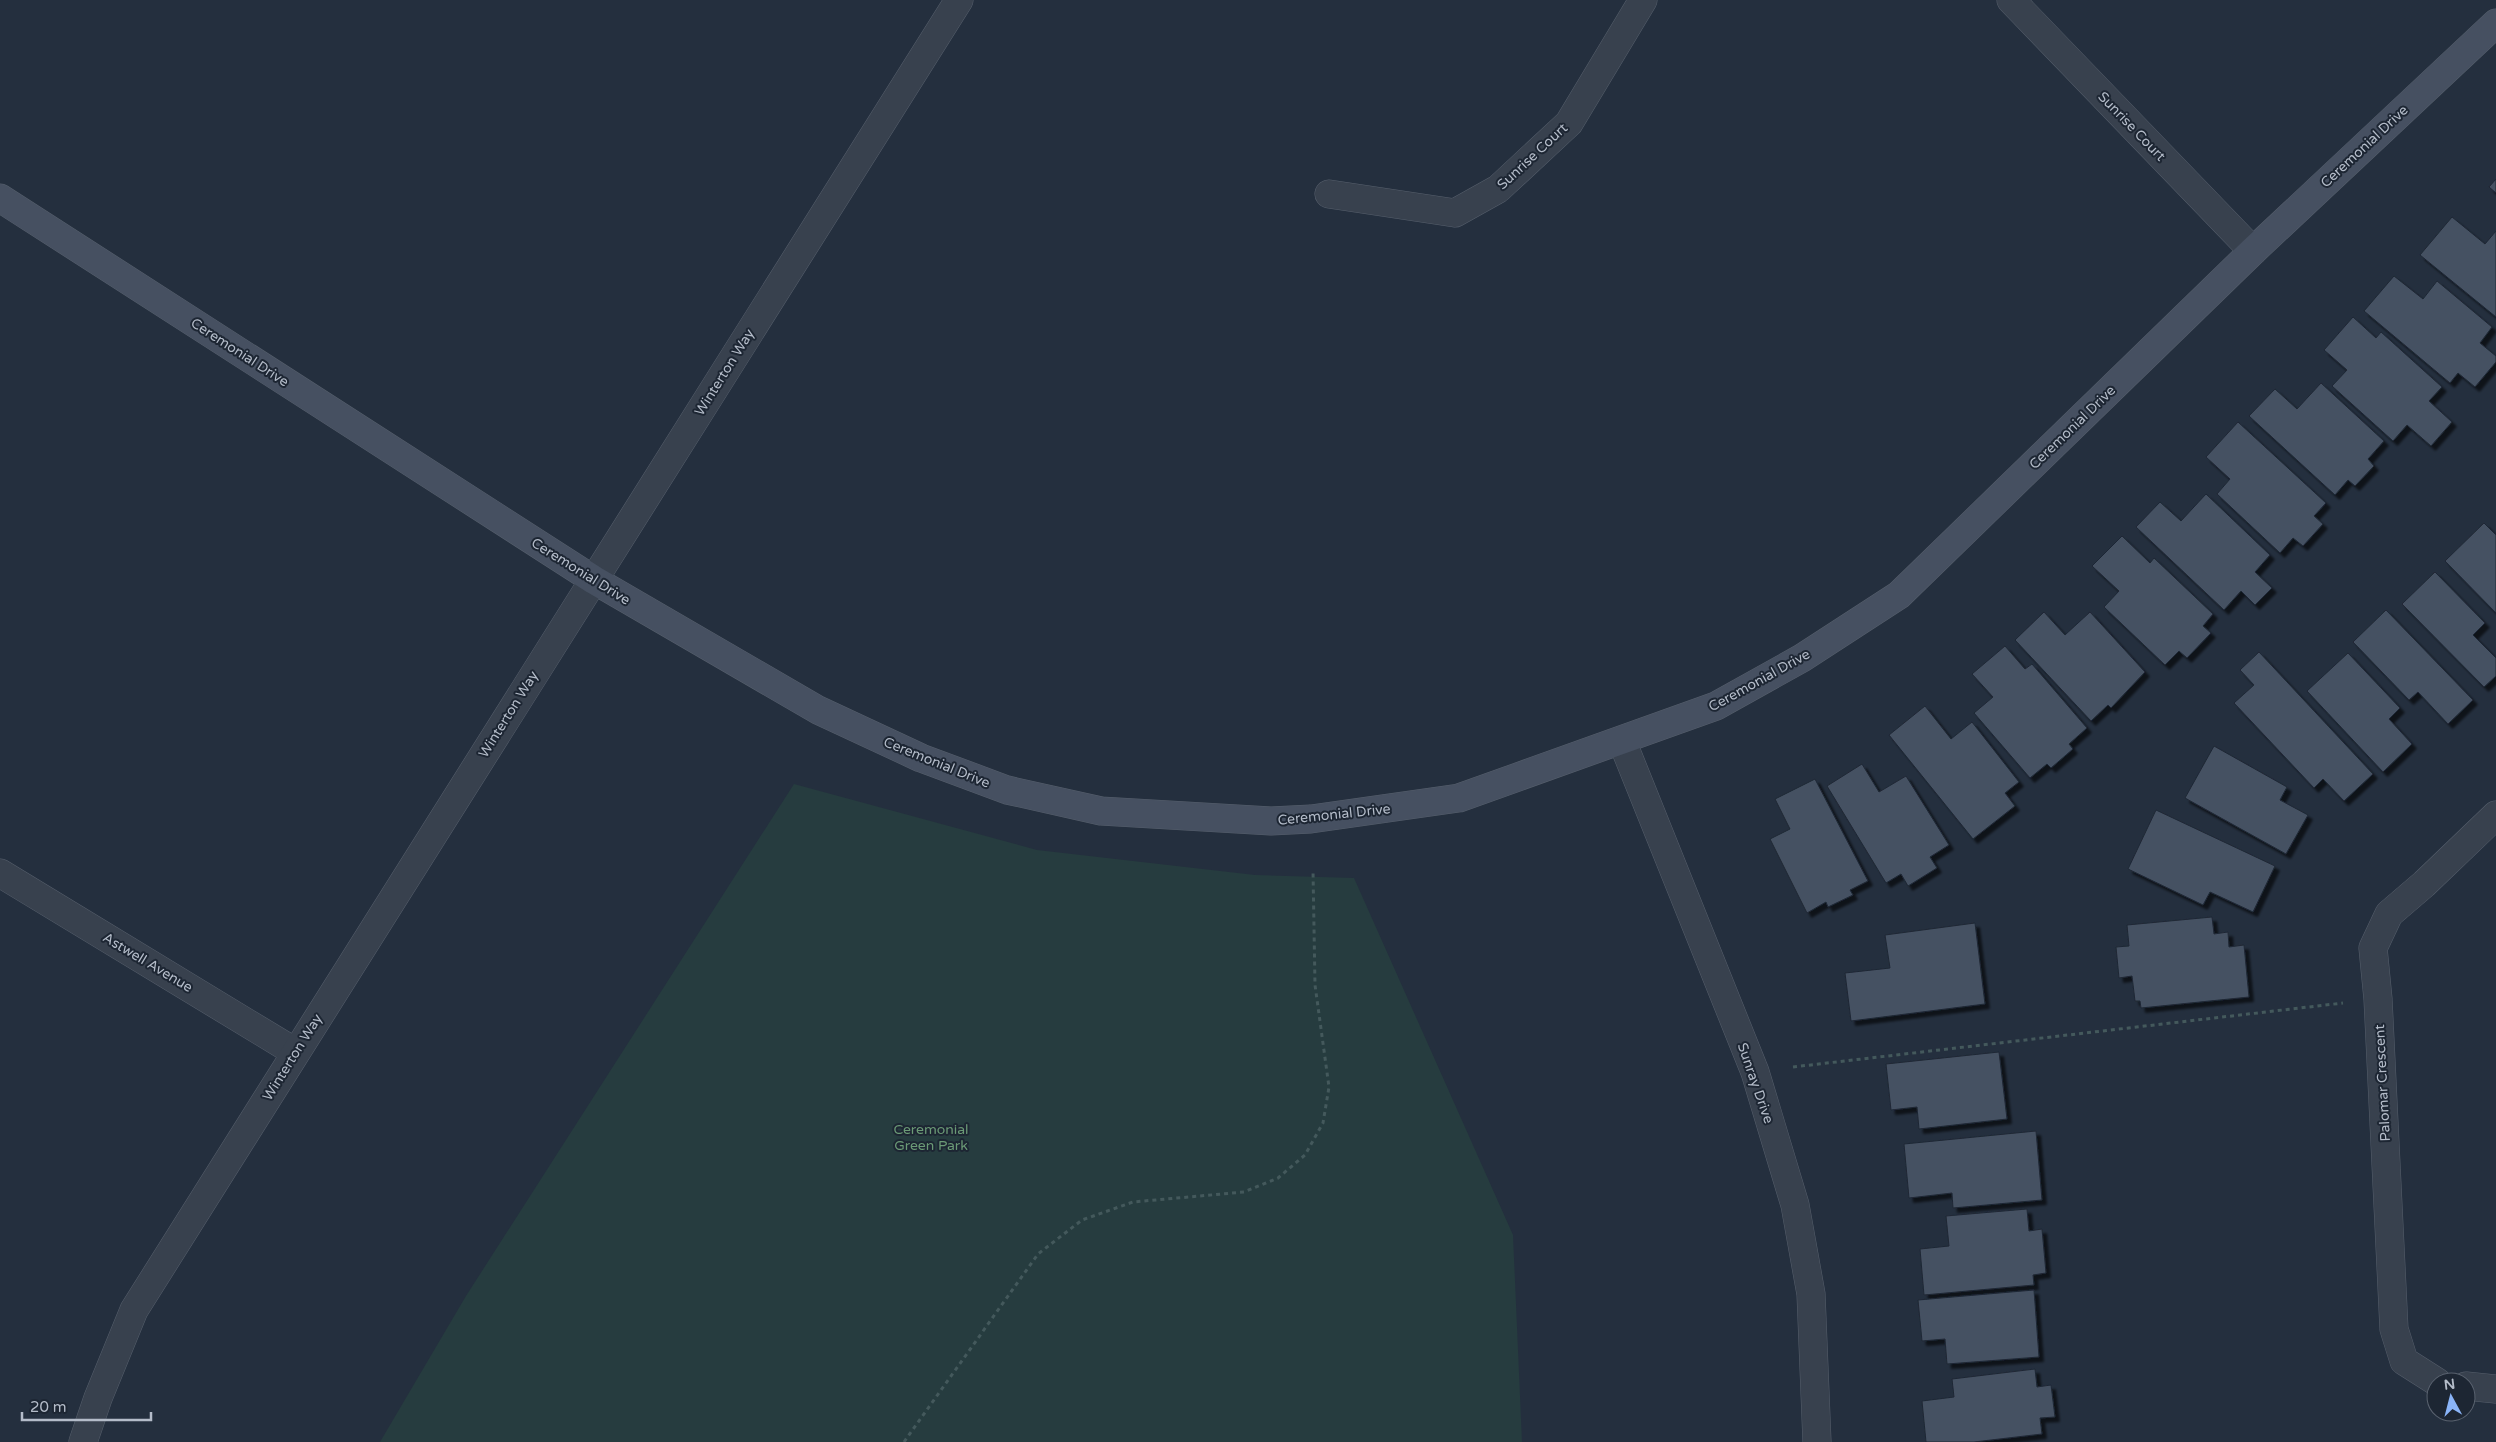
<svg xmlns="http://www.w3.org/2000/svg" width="2496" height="1442" viewBox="0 0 2496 1442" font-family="'Varela Round',sans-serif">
  <defs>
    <filter id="shadow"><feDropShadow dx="4.5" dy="4.5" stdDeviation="1" flood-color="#0009"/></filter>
  </defs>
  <rect width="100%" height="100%" fill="#242f3e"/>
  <!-- green -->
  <path fill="#263c3f" d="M 794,784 L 1037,850 L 1255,875 L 1354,878 L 1513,1235 L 1522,1442 L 380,1442 L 466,1296 Z"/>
  <!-- building -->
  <g fill="#455162" stroke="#1f2835" filter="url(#shadow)">
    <path d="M 2496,179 L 2496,193 L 2489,187 Z"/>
    <path d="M 2452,217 L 2485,244 L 2496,231 L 2496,317 L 2420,255 Z"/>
    <path d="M 2394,276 L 2423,299 L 2437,281 L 2492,327 L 2480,343 L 2496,356 L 2496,362 L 2475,387 L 2458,373 L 2450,383 L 2364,311 Z"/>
    <path d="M 2353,317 L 2376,338 L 2381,332 L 2442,387 L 2429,401 L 2452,422 L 2431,446 L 2407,425 L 2393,441 L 2332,386 L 2347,370 L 2324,350 Z"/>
    <path d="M 2321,383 L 2384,441 L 2368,459 L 2374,466 L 2355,486 L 2348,480 L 2335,495 L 2249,416 L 2275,389 L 2297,409 Z"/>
    <path d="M 2238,422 L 2326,503 L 2314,516 L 2323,524 L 2303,546 L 2293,538 L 2280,553 L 2217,494 L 2230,479 L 2206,457 Z"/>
    <path d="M 2206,494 L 2270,555 L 2255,572 L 2272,588 L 2255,605 L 2241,591 L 2224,610 L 2136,527 L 2160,502 L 2181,521 Z"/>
    <path d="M 2484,523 L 2496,535 L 2496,613 L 2445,561 Z"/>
    <path d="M 2122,536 L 2150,563 L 2154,558 L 2213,614 L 2203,626 L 2211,633 L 2187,658 L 2179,651 L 2165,665 L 2104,607 L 2119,591 L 2092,566 Z"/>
    <path d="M 2435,572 L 2485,623 L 2473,635 L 2496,658 L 2496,676 L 2484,687 L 2402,604 Z"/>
    <path d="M 2386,610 L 2473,700 L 2448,724 L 2418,692 L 2409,700 L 2353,642 Z"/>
    <path d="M 2044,612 L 2065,635 L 2090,612 L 2145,672 L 2111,708 L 2108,705 L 2091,721 L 2015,640 Z"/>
    <path d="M 2005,646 L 2025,669 L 2032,664 L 2087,728 L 2069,744 L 2073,749 L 2051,768 L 2047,764 L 2030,778 L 1974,713 L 1993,697 L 1972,674 Z"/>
    <path d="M 2259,652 L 2373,774 L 2344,801 L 2323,779 L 2314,788 L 2234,703 L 2254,685 L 2240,670 Z"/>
    <path d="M 2348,653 L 2400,708 L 2389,719 L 2412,744 L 2383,772 L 2307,691 Z"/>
    <path d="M 1925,706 L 1951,739 L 1972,722 L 2019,782 L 2005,793 L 2015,806 L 1973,839 L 1889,735 Z"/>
    <path d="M 2214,746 L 2287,787 L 2280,800 L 2308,815 L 2286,854 L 2185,798 Z"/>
    <path d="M 1862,764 L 1879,792 L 1906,776 L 1949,845 L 1930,857 L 1937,868 L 1908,886 L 1901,874 L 1886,883 L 1827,786 Z"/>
    <path d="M 1815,779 L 1868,881 L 1850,890 L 1853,895 L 1828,907 L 1826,902 L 1807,913 L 1770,839 L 1790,829 L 1775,799 Z"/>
    <path d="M 2156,810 L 2275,866 L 2253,912 L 2210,892 L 2203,905 L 2128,869 Z"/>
    <path d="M 2212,917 L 2214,934 L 2228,932 L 2229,947 L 2244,945 L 2249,997 L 2141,1008 L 2140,1001 L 2135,1001 L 2132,976 L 2119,978 L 2116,947 L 2129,946 L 2127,925 Z"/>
    <path d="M 1975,923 L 1985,1004 L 1851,1021 L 1845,973 L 1890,968 L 1885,935 Z"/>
    <path d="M 1999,1052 L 2007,1119 L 1919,1129 L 1917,1107 L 1891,1110 L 1886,1064 Z"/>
    <path d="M 2036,1131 L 2042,1200 L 1953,1208 L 1952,1193 L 1909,1198 L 1904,1144 Z"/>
    <path d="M 2027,1209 L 2029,1231 L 2042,1229 L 2046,1273 L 2033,1275 L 2034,1285 L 1924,1295 L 1920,1249 L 1949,1246 L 1946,1216 Z"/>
    <path d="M 2034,1290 L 2039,1357 L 1947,1364 L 1945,1339 L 1922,1341 L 1918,1300 Z"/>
    <path d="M 2035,1369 L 2037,1387 L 2051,1385 L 2055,1417 L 2040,1418 L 2042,1434 L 1974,1442 L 1926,1442 L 1922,1401 L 1954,1397 L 1952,1379 Z"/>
  </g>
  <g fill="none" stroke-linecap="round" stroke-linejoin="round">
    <!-- street casing -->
    <g stroke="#565f6c" stroke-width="29">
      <g id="street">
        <path d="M 2011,0 L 2253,251"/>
        <path d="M 1329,194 L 1455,213 L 1498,189 L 1569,123 L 1643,0"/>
        <path d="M 1622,741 L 1755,1072 L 1795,1205 L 1811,1294 L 1817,1442"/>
        <path d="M 0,873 L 295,1052"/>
        <path d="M 2437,1382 L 2404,1361 L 2394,1329 L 2378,999 L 2373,948 L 2389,914 L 2424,884 L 2496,815"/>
        <path d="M 2466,1386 L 2496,1389"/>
        <path d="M 83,1442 L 98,1398 L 134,1310 L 959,0"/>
      </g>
    </g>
    <!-- secondary casing -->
    <g stroke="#565f6c" stroke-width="29">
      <path id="secondary" d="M 0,198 L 594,580 L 818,710 L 921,758 L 1007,790 L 1101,811 L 1271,821 L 1311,819 L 1459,798 L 1716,706 L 1802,658 L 1899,595 L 2253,251 L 2496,23"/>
    </g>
    <!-- path -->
    <g stroke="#44595c" stroke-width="3" stroke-dasharray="4 4" stroke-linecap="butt">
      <path d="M 1793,1067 L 2343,1003"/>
      <path d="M 904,1442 L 1038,1254 L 1082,1220 L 1133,1202 L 1244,1192 L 1278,1178 L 1305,1155 L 1323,1123 L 1329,1087 L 1315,985 L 1313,870"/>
    </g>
    <!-- street -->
    <use href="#street" stroke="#38414e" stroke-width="28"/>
    <!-- secondary -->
    <use href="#secondary" stroke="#465061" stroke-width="28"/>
  </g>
  <g text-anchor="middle" stroke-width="4" stroke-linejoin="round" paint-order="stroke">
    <!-- street labels -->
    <g font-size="14" fill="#b4bcc9" stroke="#1d2633">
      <text transform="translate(2132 126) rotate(46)" y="5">Sunrise Court</text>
      <text transform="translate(2364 146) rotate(-43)" y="5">Ceremonial Drive</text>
      <text transform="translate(1532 156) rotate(-43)" y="5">Sunrise Court</text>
      <text transform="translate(240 352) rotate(33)" y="5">Ceremonial Drive</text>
      <text transform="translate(724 372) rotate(-58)" y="5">Winterton Way</text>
      <text transform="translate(2072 427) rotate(-44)" y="5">Ceremonial Drive</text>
      <text transform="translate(581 571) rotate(32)" y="5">Ceremonial Drive</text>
      <text transform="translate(1759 680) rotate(-29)" y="5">Ceremonial Drive</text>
      <text transform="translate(508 714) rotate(-58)" y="5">Winterton Way</text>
      <text transform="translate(937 762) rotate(22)" y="5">Ceremonial Drive</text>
      <text transform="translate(1334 814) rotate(-6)" y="5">Ceremonial Drive</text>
      <text transform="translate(148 962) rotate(31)" y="5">Astwell Avenue</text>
      <text transform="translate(292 1057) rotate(-58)" y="5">Winterton Way</text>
      <text transform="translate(1756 1083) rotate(71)" y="5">Sunray Drive</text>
      <text transform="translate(2382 1083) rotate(-93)" y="5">Palomar Crescent</text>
    </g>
    <!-- park labels -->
    <g font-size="14" fill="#6b9a76" stroke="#1d2633">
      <text x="931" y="1134">Ceremonial<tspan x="931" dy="16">Green Park</tspan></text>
    </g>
  </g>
  <!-- north arrow -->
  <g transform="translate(2451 1397) rotate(353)"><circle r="24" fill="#1d2633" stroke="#59626f"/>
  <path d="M0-4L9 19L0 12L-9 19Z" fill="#8ab4f8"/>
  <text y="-8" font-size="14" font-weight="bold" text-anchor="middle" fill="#b4bcc9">N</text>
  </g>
  <!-- scale -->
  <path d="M22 1412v8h129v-8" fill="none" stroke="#b4bcc9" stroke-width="2.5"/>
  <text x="30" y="1412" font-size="15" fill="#b4bcc9" stroke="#1d2633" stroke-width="4" paint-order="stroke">20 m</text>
</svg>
